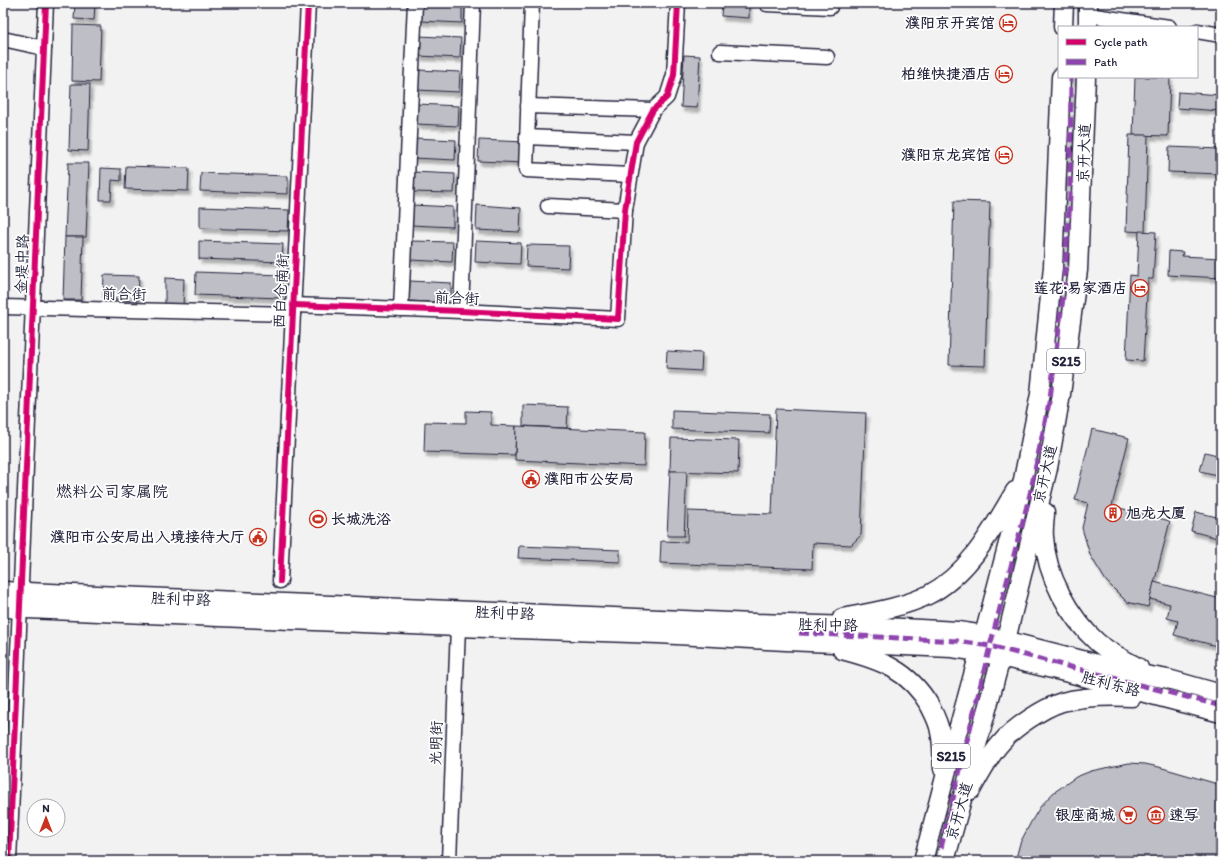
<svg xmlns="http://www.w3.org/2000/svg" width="1224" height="864" viewBox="0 0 1224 864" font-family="Itim,'LXGW WenKai TC',sans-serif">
  <defs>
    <filter id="shadow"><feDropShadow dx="2.5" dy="4.5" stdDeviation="1" flood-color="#0004"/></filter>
  </defs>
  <rect width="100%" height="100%" fill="#f2f2f3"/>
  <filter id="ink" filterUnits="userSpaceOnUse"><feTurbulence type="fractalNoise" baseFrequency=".025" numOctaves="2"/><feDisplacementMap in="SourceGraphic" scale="8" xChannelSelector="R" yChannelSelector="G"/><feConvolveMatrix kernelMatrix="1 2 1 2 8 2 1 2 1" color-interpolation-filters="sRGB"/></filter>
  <g filter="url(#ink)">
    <!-- building -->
    <g fill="#bebec6" stroke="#22223b" filter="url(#shadow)">
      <path d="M 75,3 L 95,3 L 94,20 L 74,19 Z"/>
      <path d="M 420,3 L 462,3 L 462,23 L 420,21 Z"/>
      <path d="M 722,3 L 749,3 L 749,18 L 721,16 Z"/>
      <path d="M 73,25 L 101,26 L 99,82 L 72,81 Z"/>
      <path d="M 419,36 L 461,38 L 460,58 L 418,56 Z"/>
      <path d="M 684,55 L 700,56 L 697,108 L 681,107 Z"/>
      <path d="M 418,70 L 460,72 L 459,92 L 417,90 Z"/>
      <path d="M 1135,77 L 1170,77 L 1168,136 L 1133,135 Z"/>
      <path d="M 71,84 L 90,84 L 88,151 L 69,150 Z"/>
      <path d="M 1178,92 L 1221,95 L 1221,111 L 1177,108 Z"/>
      <path d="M 417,104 L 459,106 L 458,126 L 416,124 Z"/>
      <path d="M 1129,135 L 1148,135 L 1145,232 L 1126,231 Z"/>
      <path d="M 414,138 L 456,140 L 455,160 L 413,158 Z"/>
      <path d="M 479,140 L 525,142 L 524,163 L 478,161 Z"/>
      <path d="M 1169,147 L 1221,149 L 1221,174 L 1168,172 Z"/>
      <path d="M 68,163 L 89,163 L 86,237 L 65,237 Z"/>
      <path d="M 126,166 L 189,168 L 188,191 L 125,189 Z"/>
      <path d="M 101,168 L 121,169 L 121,181 L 112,180 L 111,200 L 100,200 Z"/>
      <path d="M 413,172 L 455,174 L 454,193 L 412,192 Z"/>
      <path d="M 201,173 L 288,176 L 288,194 L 200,191 Z"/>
      <path d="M 954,201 L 990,202 L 985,366 L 949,365 Z"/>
      <path d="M 411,205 L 453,207 L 453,227 L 411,225 Z"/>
      <path d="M 477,205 L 521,208 L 520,232 L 476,230 Z"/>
      <path d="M 200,207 L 289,210 L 288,231 L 200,228 Z"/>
      <path d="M 1139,231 L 1156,232 L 1153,279 L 1148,279 L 1143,361 L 1126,360 L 1130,275 L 1137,276 Z"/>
      <path d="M 65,237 L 83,237 L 81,300 L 63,300 Z"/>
      <path d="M 199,241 L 283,244 L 282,262 L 199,259 Z"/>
      <path d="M 411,241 L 453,242 L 452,262 L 410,260 Z"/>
      <path d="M 476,241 L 521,243 L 520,264 L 475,262 Z"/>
      <path d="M 527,245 L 569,246 L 568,268 L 526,266 Z"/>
      <path d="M 1169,251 L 1183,252 L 1182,256 L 1221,258 L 1221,278 L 1168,275 Z"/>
      <path d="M 196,272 L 283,275 L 282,298 L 195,295 Z"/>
      <path d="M 104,275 L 139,276 L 138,301 L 103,299 Z"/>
      <path d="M 165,278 L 184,279 L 183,307 L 165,307 Z"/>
      <path d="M 410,281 L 451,283 L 451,303 L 409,301 Z"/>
      <path d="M 667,351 L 702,353 L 701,371 L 666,369 Z"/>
      <path d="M 523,405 L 568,407 L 567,428 L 523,426 Z"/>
      <path d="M 776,409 L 866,413 L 861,535 L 851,545 L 813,543 L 812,569 L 660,563 L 661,541 L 687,542 L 688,511 L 772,514 Z"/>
      <path d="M 672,410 L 770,414 L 769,433 L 672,429 Z"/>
      <path d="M 466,411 L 491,412 L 491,425 L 516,426 L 515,455 L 424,452 L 425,422 L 466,423 Z"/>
      <path d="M 516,426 L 645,432 L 644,466 L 515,460 Z"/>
      <path d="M 1092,429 L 1129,438 L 1112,506 L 1170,521 L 1148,607 L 1127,602 L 1106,581 L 1090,555 L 1082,528 L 1088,503 L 1075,500 Z"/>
      <path d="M 671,438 L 739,440 L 738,473 L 670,471 Z"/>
      <path d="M 1205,452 L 1221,456 L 1221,476 L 1200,471 Z"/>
      <path d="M 670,471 L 687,471 L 684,536 L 667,536 Z"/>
      <path d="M 1196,512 L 1221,518 L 1221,539 L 1191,531 Z"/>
      <path d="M 519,546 L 620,550 L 620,562 L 518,558 Z"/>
      <path d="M 1154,582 L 1221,599 L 1221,647 L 1174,635 L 1178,621 L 1167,618 L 1170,604 L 1150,599 Z"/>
      <path d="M 1129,763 L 1145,764 L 1159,767 L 1221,785 L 1221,861 L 1027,861 L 1016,858 L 1020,843 L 1031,822 L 1040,807 L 1053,793 L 1076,777 L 1091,771 Z"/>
    </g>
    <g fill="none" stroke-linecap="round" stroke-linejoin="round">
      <!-- minor-tunnel -->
      <g stroke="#c8c8ce" stroke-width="14" stroke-dasharray="14 7" stroke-linecap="butt">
        <path d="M 1017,544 C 1039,463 1056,379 1063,295 C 1070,223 1070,150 1071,78"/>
        <path d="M 946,827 L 988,651"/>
      </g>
      <!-- minor casing -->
      <g stroke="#22223b" stroke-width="17">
        <g id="minor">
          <path d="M 532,3 L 526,170 L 630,175"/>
          <path d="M 767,4 L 830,7"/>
          <path d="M 1088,15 L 1169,27"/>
          <path d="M 1197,31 L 1221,35"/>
          <path d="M 3,39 L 44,48"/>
          <path d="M 720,52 L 827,57"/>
          <path d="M 528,106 L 653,110"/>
          <path d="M 527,137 L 636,142"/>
          <path d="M 548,206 L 625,210"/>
          <path d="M 293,305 L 461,311 L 618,319 L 625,210 L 636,142 L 653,110 L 667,97 L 674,75 L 678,3"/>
          <path d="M 3,307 L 293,314"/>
          <path d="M 401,309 L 415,3"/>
          <path d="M 461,311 L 473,3"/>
          <path d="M 280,581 L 308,3"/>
          <path d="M 9,861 L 46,3"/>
          <path d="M 449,861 L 458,627"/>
        </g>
      </g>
      <!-- major casing -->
      <g stroke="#22223b" stroke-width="21">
        <g id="major">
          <path d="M 1063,27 L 1064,3"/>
          <path d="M 1088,27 L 1088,3"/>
          <path d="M 1045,512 C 1045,520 1043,529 1044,537 C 1046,575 1069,617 1097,642 C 1109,652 1125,660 1139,668"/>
          <path d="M 3,591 L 753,623 L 883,627 L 958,631 L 984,635 L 1129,672 L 1168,679 L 1221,694"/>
          <path d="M 3,608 L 458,627 L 658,634 L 786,641 L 952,648 L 980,652 L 1069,673 L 1221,713"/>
          <path d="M 842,618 C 868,613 905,607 928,595 C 969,574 992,530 1015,491"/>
          <path d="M 842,650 C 881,660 909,670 930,706 C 934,714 939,723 940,732 C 943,744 942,757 943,769"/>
          <path d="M 971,790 C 980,774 989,756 1001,743 C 1013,728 1043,708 1062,702 C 1085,696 1109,696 1132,697"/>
          <path d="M 923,861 L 944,781 L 984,635 L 1018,505 L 1040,394 L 1053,267 L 1061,77"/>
          <path d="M 945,861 L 1006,640 L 1048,468 L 1055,429 L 1061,394 L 1078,270 L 1086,77"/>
        </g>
      </g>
      <!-- minor -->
      <use href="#minor" stroke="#fff" stroke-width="14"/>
      <!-- major -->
      <use href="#major" stroke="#fff" stroke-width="18"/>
      <!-- quiet -->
      <g stroke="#8e44ad" stroke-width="5" stroke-dasharray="10 5" stroke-linecap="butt">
        <path d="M 799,633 L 957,641 L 990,646 L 1221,706"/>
        <path d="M 941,848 L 990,646 L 1030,494 L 1050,398 L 1063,296 L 1070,196 L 1071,78"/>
      </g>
      <!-- cycleway casing -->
      <g stroke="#fff" stroke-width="8">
        <g id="cycleway">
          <path d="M 293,305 L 461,311 L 618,319 L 625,210 L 636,142 L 653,110 L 667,97 L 674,75 L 678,3"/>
          <path d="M 280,581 L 308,3"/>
          <path d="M 9,861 L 46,3"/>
        </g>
      </g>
      <!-- cycleway -->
      <use href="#cycleway" stroke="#d6006c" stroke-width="6"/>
    </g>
  </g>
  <!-- icons -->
  <defs>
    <g id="hotel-ring" transform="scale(0.9)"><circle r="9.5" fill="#fff" stroke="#c8321e" stroke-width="1.5"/><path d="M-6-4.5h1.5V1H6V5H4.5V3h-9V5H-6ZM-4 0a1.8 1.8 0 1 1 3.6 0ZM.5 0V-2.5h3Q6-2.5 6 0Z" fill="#c8321e"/></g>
    <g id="civic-ring" transform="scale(0.9)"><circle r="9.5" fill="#fff" stroke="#c8321e" stroke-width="1.5"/><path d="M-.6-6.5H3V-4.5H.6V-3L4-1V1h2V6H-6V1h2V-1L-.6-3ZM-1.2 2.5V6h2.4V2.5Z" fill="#c8321e"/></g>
    <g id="building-ring" transform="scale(0.9)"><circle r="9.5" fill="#fff" stroke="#c8321e" stroke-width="1.5"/><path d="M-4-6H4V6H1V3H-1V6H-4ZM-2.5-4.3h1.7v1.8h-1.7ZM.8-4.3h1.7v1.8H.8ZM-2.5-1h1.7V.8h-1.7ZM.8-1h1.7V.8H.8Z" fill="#c8321e"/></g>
    <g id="stadium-ring" transform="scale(0.9)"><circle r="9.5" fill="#fff" stroke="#c8321e" stroke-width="1.5"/><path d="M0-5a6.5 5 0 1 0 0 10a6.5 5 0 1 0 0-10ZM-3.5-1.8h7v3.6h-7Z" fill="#c8321e"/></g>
    <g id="supermarket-ring" transform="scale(0.9)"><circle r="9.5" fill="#fff" stroke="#c8321e" stroke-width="1.5"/><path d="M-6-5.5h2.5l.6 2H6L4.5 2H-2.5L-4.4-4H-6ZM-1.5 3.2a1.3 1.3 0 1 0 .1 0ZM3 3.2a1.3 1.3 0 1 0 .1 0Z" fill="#c8321e"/></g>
    <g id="museum-ring" transform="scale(0.9)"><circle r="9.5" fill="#fff" stroke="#c8321e" stroke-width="1.5"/><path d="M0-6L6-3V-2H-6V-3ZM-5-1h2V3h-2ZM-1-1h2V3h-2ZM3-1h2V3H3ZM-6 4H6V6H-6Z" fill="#c8321e"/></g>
  </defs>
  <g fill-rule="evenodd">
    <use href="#hotel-ring" x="1008" y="23"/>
    <use href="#hotel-ring" x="1004" y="74"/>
    <use href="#hotel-ring" x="1004" y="155"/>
    <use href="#hotel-ring" x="1140" y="288"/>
    <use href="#civic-ring" x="531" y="479"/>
    <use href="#building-ring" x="1113" y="513"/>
    <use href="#stadium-ring" x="318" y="519"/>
    <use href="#civic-ring" x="258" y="537"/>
    <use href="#supermarket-ring" x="1128" y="815"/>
    <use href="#museum-ring" x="1156" y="815"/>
  </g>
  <g text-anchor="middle" stroke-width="3.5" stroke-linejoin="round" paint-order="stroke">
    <!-- shield labels -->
    <g fill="#fff" stroke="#646476" stroke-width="1">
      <rect x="1047" y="349" width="38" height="24" rx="3"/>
      <rect x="932" y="744" width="38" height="24" rx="3"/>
    </g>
    <g font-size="14" font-weight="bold" fill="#22223b">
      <text x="1066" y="366">S215</text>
      <text x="951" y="761">S215</text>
    </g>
    <!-- poi labels -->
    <g font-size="15" font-weight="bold" fill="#22223b" stroke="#fff" text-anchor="end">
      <text x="995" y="28">濮阳京开宾馆</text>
      <text x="991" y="79">柏维快捷酒店</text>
      <text x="991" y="160">濮阳京龙宾馆</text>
      <text x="1127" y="293">莲花·易家酒店</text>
      <text x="544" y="484" text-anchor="start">濮阳市公安局</text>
      <text x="1126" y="518" text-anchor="start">旭龙大厦</text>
      <text x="331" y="524" text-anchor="start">长城洗浴</text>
      <text x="245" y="542">濮阳市公安局出入境接待大厅</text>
      <text x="1115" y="820">银座商城</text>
      <text x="1169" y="820" text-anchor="start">速写</text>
    </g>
    <!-- street labels -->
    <g font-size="15" fill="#22223b" stroke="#fff">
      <text transform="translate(1084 153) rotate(-88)" y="5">京开大道</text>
      <text transform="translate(22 264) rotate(-88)" y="5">金堤中路</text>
      <text transform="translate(281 291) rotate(-87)" y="5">西白仓南街</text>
      <text transform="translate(124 294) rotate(1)" y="5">前合街</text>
      <text transform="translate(457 298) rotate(2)" y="5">前合街</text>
      <text transform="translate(1045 474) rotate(-77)" y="5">京开大道</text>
      <text transform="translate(181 599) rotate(2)" y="5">胜利中路</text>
      <text transform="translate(505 613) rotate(2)" y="5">胜利中路</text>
      <text transform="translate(828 625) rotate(1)" y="5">胜利中路</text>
      <text transform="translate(1111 684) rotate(14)" y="5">胜利东路</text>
      <text transform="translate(436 743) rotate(-88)" y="5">光明街</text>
      <text transform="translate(959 811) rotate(-74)" y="5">京开大道</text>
    </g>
    <!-- neighbourhood labels -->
    <g font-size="16" fill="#22223b" stroke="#fff">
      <text x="112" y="497">燃料公司家属院</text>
    </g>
  </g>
  <!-- margin -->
  <rect width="1224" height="864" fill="none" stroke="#fff" stroke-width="16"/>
  <rect x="8" y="8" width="1208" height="848" fill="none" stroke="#22223b" stroke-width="1.5" filter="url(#ink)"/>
  <!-- legend -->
  <rect x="1058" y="26" width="140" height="52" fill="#ffffff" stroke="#a7a7b1"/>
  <rect x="1066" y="39" width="20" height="6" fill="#d6006c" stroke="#a7a7b1"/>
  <text x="1094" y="46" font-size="12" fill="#22223b">Cycle path</text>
  <rect x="1066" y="59" width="20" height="6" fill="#8e44ad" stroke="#a7a7b1"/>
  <text x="1094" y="66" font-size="12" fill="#22223b">Path</text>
  <!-- north arrow -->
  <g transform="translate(46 818)"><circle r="19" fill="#ffffff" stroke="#a7a7b1"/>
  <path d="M0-3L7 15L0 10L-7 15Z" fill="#c8321e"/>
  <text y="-6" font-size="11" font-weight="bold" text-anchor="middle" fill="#22223b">N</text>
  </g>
</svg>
